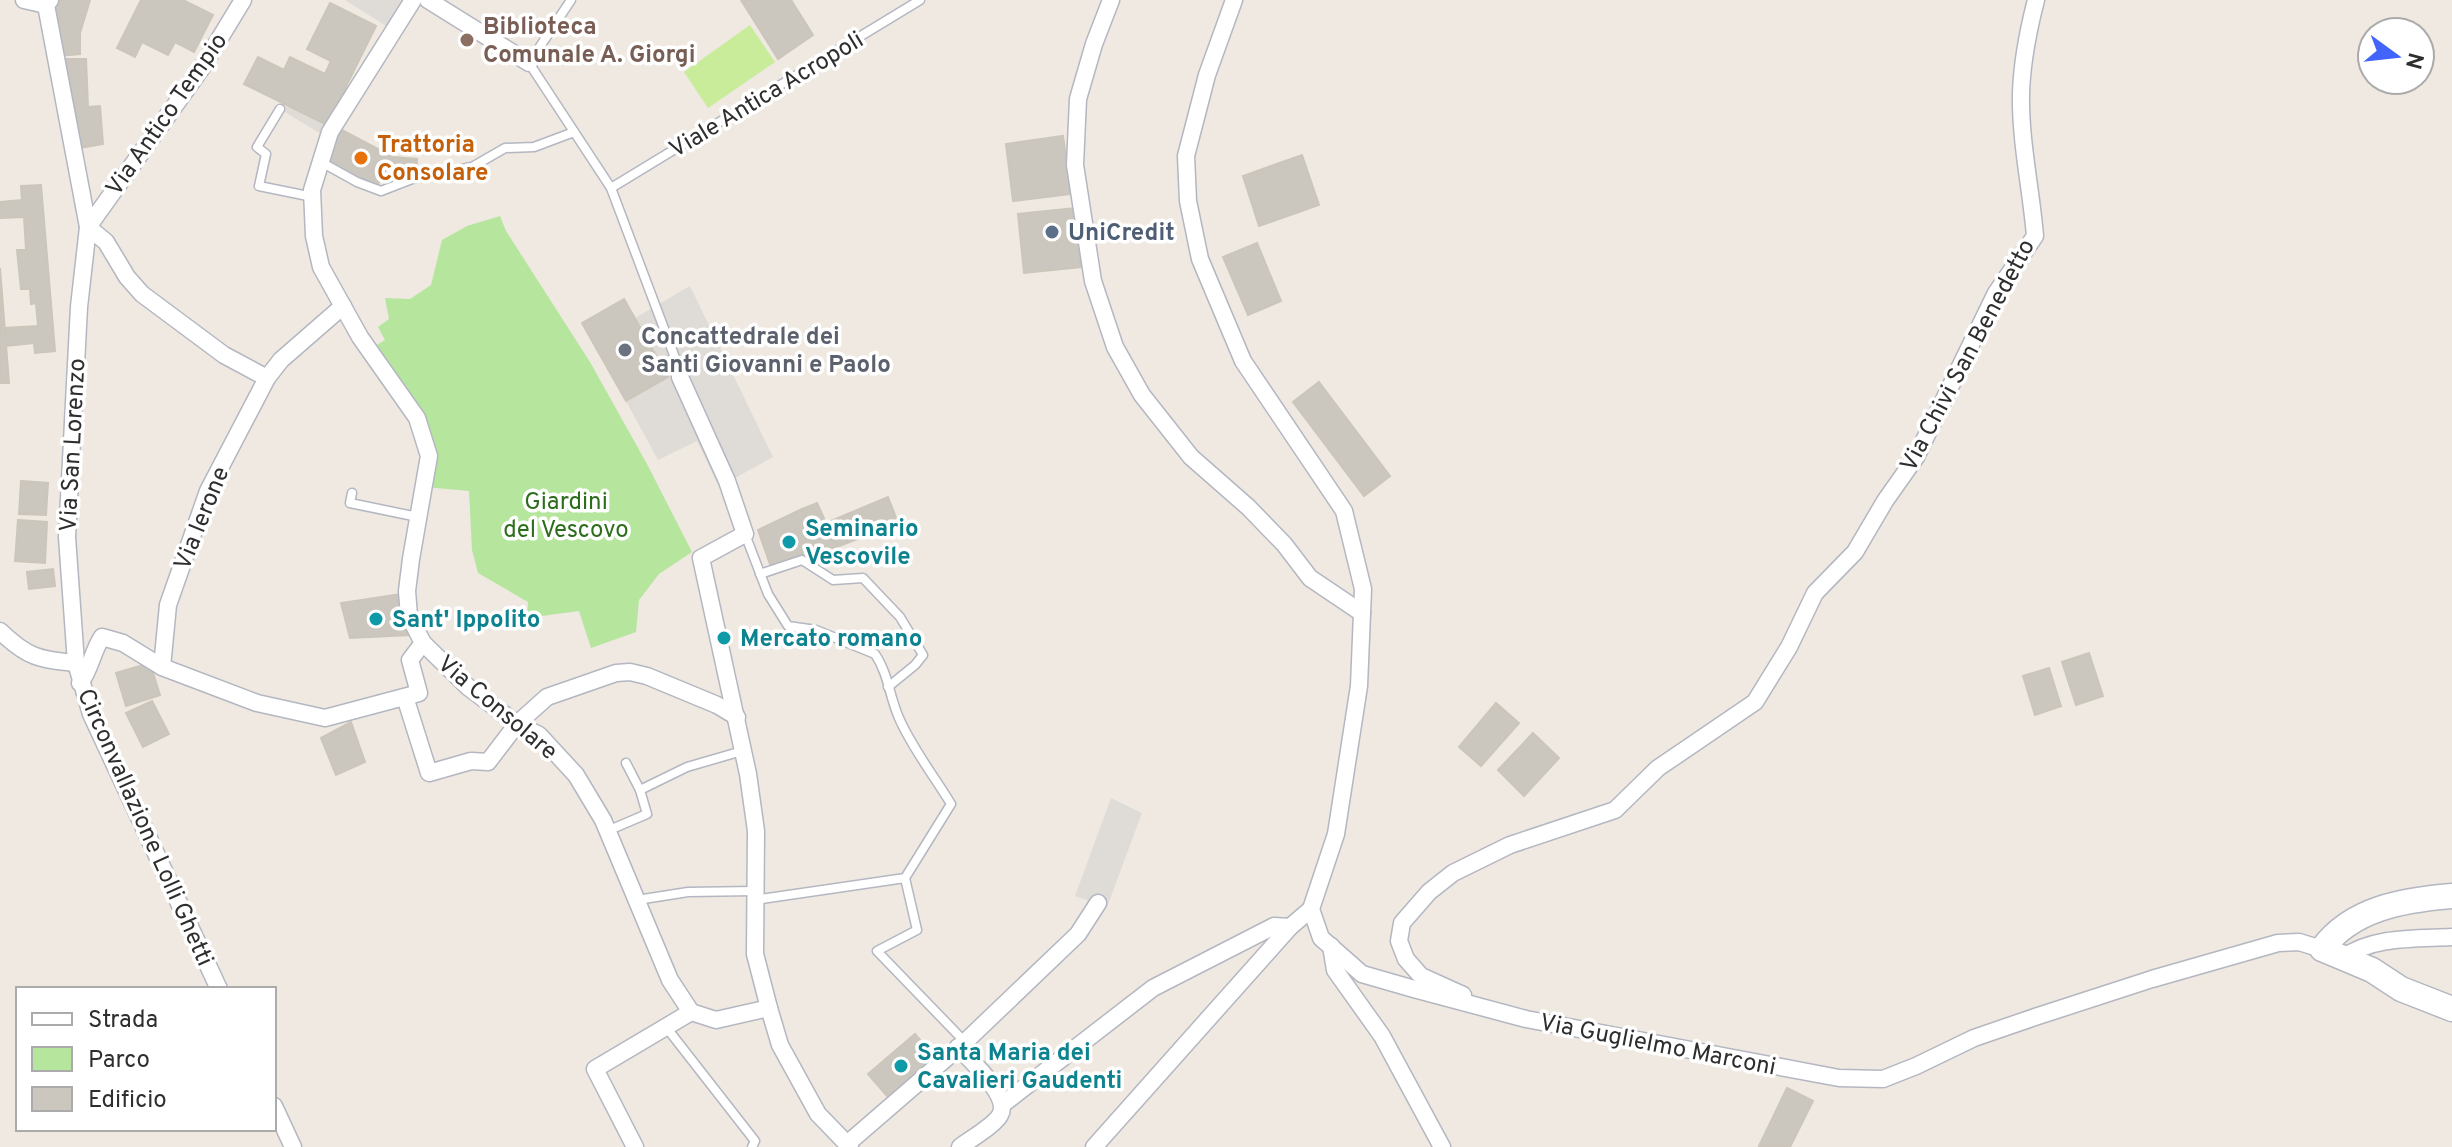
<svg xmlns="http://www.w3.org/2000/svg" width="2452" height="1147" viewBox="0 0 2452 1147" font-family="Overpass,sans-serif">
  <rect width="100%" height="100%" fill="#efe9e1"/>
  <!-- green -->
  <path fill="#b6e59e" d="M 500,216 L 506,231 L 590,362 L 647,464 L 692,552 L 659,574 L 639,600 L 636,632 L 591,648 L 579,611 L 527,618 L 528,602 L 478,573 L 472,550 L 469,491 L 425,487 L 436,464 L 369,350 L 385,340 L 378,327 L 389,319 L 385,298 L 410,299 L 431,285 L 442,240 L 467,226 Z"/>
  <!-- pitch -->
  <path fill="#c9ec9a" d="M 750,25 L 775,62 L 708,108 L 684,72 Z"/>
  <!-- plaza -->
  <g fill="#dfdcd8">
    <path d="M 345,0 L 421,0 L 400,35 Z"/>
    <path d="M 292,83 L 340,109 L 324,136 L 280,109 Z"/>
    <path d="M 690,286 L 773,457 L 719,487 L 697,441 L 658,460 L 626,401 L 668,377 L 635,318 Z"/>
    <path d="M 1111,798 L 1142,813 L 1107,907 L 1075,896 Z"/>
  </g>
  <!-- building -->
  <g fill="#cbc7bf" stroke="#cbc5ba" stroke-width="2">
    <path d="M 55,0 L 90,0 L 80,33 L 80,54 L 58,56 L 50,7 Z"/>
    <path d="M 141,0 L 183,0 L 213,15 L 194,52 L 175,42 L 168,55 L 142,42 L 135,57 L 117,48 Z"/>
    <path d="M 741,0 L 791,0 L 813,35 L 778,59 Z"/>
    <path d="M 330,3 L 376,26 L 327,125 L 244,84 L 258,57 L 284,70 L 290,57 L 325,74 L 331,61 L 307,49 Z"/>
    <path d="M 60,59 L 86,59 L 88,107 L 100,106 L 103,144 L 79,148 Z"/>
    <path d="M 338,128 L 393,157 L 417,159 L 416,175 L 396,177 L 396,174 L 386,173 L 375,188 L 322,158 Z"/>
    <path d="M 1063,136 L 1071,194 L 1013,201 L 1006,144 Z"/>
    <path d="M 1302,155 L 1319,205 L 1259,226 L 1243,176 Z"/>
    <path d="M 41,185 L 55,351 L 35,353 L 34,343 L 6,346 L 5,328 L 38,326 L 36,303 L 31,304 L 30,289 L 21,289 L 17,250 L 26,250 L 24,217 L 0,218 L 0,202 L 22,200 L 21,186 Z"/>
    <path d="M 1075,208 L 1081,267 L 1024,273 L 1018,214 Z"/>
    <path d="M 1257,243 L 1281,301 L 1248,315 L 1223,257 Z"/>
    <path d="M 0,268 L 9,383 L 0,383 Z"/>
    <path d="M 624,299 L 668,377 L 626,401 L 582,323 Z"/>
    <path d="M 1319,382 L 1390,476 L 1364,496 L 1293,402 Z"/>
    <path d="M 21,481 L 48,483 L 46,515 L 19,514 Z"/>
    <path d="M 888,497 L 898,523 L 837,547 L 826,523 Z"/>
    <path d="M 817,503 L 837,547 L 821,553 L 802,509 Z"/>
    <path d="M 802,509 L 821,553 L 771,567 L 758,530 Z"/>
    <path d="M 18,520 L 47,522 L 45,563 L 15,561 Z"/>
    <path d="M 53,569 L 55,586 L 29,589 L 27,572 Z"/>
    <path d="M 402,594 L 410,635 L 350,638 L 341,603 Z"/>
    <path d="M 2089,653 L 2103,696 L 2076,705 L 2062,662 Z"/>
    <path d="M 150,663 L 160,695 L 126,706 L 116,673 Z"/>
    <path d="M 2049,668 L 2061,706 L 2035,715 L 2023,676 Z"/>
    <path d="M 152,701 L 169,734 L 143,747 L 126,713 Z"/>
    <path d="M 1496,703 L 1519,723 L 1481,766 L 1459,747 Z"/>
    <path d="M 351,722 L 365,762 L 336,775 L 321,738 Z"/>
    <path d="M 1533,733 L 1559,758 L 1524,796 L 1498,770 Z"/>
    <path d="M 915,1034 L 934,1057 L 888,1097 L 868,1074 Z"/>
    <path d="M 1787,1088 L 1813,1101 L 1790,1147 L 1761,1147 L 1759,1146 Z"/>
  </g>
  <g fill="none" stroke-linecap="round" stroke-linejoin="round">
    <!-- service casing -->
    <g stroke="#b4b7c1" stroke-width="11">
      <g id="service">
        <path d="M 571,0 L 529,63 L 611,188 L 677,363"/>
        <path d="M 280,109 L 257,147 L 266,154 L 259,186 L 313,197"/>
        <path d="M 321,162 L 357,182 L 381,191 L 412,179 L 472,167 L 505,148 L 534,147 L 574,132"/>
        <path d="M 611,188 L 920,0"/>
        <path d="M 352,493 L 350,503 L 418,517"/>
        <path d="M 745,534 L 768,594 L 788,626 L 816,630 L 875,654 C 888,673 890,698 899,718 C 912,748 934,776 951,804 L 905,878 L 754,900"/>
        <path d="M 760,574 L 802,560 L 833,580 L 863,578 L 900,617 L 923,655 L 915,665 L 888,687"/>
        <path d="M 626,763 L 640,790"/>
        <path d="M 607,831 L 647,814 L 640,790 L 687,767 L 742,751"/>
        <path d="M 905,878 L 917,930 L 877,951 L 965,1042"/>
        <path d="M 637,900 L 688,892 L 754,891"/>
        <path d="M 666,1027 L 755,1141 L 752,1147"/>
      </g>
    </g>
    <!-- minor casing -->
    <g stroke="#b4b7c1" stroke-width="19">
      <g id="minor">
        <path d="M 24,0 L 46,5 L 50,0"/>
        <path d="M 413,0 L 330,132 L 312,190 L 314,236 L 321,267 L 360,337 L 417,418 L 429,456 L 411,559 L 407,591 L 409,616 L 423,643 L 468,687 L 517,724 L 539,735 L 576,775 L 603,820 L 670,980 L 691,1012 L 716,1020 L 769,1008 L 780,1045 L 818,1114 L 850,1147"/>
        <path d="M 428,0 L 529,63"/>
        <path d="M 1111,0 L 1094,44 L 1078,99 L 1075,165 L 1093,281 L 1115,347 L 1142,395 L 1191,457 L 1248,507 L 1284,544 L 1310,578 L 1362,613"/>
        <path d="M 1234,0 L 1207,75 L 1186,156 L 1188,201 L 1200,259 L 1243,361 L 1344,511 L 1363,589 L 1359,686 L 1336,834 L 1311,909 L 1321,938 L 1362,974 L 1414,989 L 1526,1019 L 1839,1078 L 1883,1079 L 1916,1066 L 1974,1038 L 2038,1016 L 2152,979 L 2278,943 L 2299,942 L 2322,949"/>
        <path d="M 46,5 L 88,227 L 79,307 L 67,537 L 76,663 L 91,714 L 219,989"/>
        <path d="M 88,227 L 201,69 L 243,0"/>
        <path d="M 88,227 L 106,242 L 127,277 L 142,294 L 224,355 L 267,378"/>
        <path d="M 680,377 L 727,481 L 745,534 L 701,558 L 748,774 L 756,831 L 755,954 L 769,1008"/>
        <path d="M 0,631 C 27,657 39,660 76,663"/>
        <path d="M 162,667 L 168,605 L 208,491 L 267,378 L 281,360 L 343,306"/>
        <path d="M 80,683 C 91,669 92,652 102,637 L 123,643 L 162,667 L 257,703 L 325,718 L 419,693 L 410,660 L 423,643"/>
        <path d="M 405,697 L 429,773 L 471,761 L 488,762 L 517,724 L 547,697 L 616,673 L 630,672 L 647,676 L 717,705 L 737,717"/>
        <path d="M 1331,946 L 1335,970 L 1382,1036 L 1442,1147"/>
        <path d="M 2343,958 C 2372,936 2417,939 2452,937"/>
        <path d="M 1463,995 L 1421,976 L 1406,959 L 1399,941 L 1402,923 L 1429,892 L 1453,873 L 1510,845 L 1615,810 L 1658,768 L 1755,702 L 1789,647 L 1815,593 L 1855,552 L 1885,501 L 1916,457 L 1996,293 L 2035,236 C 2031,188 2020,141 2021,93 C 2022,61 2028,31 2036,0"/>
        <path d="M 958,1047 C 971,1061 1011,1096 1000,1115 C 995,1125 969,1140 960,1147"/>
        <path d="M 1003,1104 L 1153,988 L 1274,926 L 1290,927"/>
        <path d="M 274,1106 L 293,1147"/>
        <path d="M 847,1144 L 965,1042 L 1078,934 L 1098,903"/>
        <path d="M 635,1147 L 595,1069 L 691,1012"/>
        <path d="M 1094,1147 L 1290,927 L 1311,909"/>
      </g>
    </g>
    <!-- secondary casing -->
    <g stroke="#b4b7c1" stroke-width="27">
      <path id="secondary" d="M 2452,896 C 2404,900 2352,908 2322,949 L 2372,970 L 2401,989 L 2452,1009"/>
    </g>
    <!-- service -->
    <use href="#service" stroke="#fff" stroke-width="8"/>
    <!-- minor -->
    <use href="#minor" stroke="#fff" stroke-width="16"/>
    <!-- secondary -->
    <use href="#secondary" stroke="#fff" stroke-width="24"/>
  </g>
  <!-- markers -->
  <circle fill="#8d6e63" stroke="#fff" stroke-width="3" cx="467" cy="40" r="8"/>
  <circle fill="#e8710a" stroke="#fff" stroke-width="3" cx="361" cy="158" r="8"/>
  <circle fill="#5c6f8a" stroke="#fff" stroke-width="3" cx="1052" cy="232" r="8"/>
  <circle fill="#6b7280" stroke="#fff" stroke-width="3" cx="625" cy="350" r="8"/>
  <g fill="#0f9aa8" stroke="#fff" stroke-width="3">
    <circle cx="789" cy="542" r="8"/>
    <circle cx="376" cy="619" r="8"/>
    <circle cx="724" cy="638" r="8"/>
    <circle cx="901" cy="1066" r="8"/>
  </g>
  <g text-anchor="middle" stroke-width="7" stroke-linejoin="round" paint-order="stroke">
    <!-- education labels -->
    <g font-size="24" font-weight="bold" fill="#785e54" stroke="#fff" text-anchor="start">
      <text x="483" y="34">Biblioteca<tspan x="483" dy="28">Comunale A. Giorgi</tspan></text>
    </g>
    <!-- street labels -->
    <g font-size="24" fill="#2e2e2e" stroke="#fff">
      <text transform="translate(766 94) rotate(-31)" y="8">Viale Antica Acropoli</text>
      <text transform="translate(166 114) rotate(-55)" y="8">Via Antico Tempio</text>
      <text transform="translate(1967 355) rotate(-62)" y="8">Via Chivi San Benedetto</text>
      <text transform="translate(72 445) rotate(-87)" y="8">Via San Lorenzo</text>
      <text transform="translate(201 518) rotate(-68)" y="8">Via Ierone</text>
      <text transform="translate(498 707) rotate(40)" y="8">Via Consolare</text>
      <text transform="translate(146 827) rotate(66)" y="8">Circonvallazione Lolli Ghetti</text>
      <text transform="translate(1658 1044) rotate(11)" y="8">Via Guglielmo Marconi</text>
    </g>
    <!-- food labels -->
    <g font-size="24" font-weight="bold" fill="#c56008" stroke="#fff" text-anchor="start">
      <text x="377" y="152">Trattoria<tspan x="377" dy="28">Consolare</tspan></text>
    </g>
    <!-- service labels -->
    <g font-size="24" font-weight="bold" fill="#4e5e75" stroke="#fff" text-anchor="start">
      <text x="1068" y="240">UniCredit</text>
    </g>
    <!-- worship labels -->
    <g font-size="24" font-weight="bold" fill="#5b616d" stroke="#fff" text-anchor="start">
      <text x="641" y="344">Concattedrale dei<tspan x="641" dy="28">Santi Giovanni e Paolo</tspan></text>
    </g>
    <!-- park labels -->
    <g font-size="24" fill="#2c6e1b" stroke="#fff">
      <text x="566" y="509">Giardini<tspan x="566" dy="28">del Vescovo</tspan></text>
    </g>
    <!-- culture labels -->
    <g font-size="24" font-weight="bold" fill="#0d838f" stroke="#fff" text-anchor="start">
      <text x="805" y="536">Seminario<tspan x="805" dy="28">Vescovile</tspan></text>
      <text x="392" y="627">Sant' Ippolito</text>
      <text x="740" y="646">Mercato romano</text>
      <text x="917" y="1060">Santa Maria dei<tspan x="917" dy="28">Cavalieri Gaudenti</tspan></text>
    </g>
  </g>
  <!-- legend -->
  <rect x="16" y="987" width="260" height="144" fill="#ffffff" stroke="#ababab" stroke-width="2"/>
  <rect x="32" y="1013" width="40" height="12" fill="#ffffff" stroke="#ababab" stroke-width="2"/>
  <text x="88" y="1027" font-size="24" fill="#2e2e2e">Strada</text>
  <rect x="32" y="1047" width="40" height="24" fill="#b6e59e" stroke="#ababab" stroke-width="2"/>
  <text x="88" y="1067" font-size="24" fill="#2e2e2e">Parco</text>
  <rect x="32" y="1087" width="40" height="24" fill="#cbc7bf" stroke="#ababab" stroke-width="2"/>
  <text x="88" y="1107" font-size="24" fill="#2e2e2e">Edificio</text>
  <!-- north arrow -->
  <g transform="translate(2396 56) rotate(105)"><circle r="38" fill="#ffffff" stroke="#ababab" stroke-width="2"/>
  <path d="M0-6L14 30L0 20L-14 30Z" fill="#4264fb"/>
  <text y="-12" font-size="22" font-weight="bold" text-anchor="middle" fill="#2e2e2e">N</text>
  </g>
</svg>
